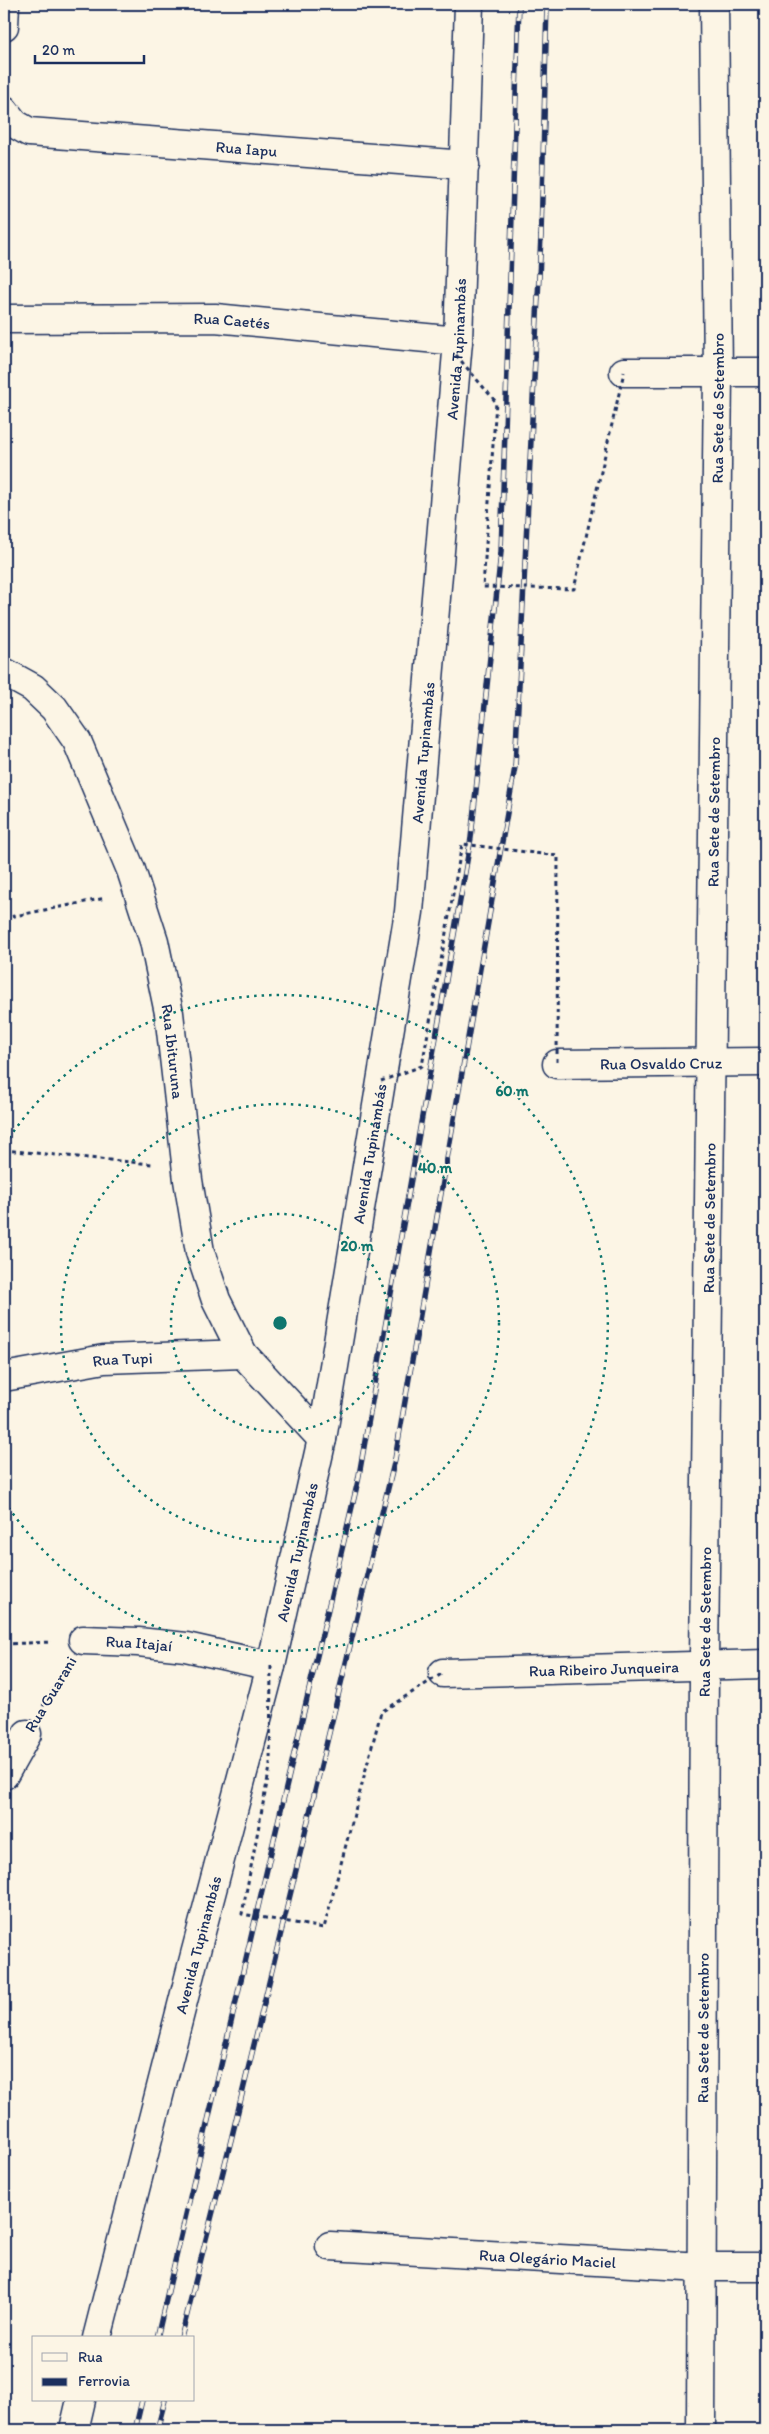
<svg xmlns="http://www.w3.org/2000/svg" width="769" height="2434" viewBox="0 0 769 2434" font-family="Itim,sans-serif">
  <rect width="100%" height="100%" fill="#fcf5e5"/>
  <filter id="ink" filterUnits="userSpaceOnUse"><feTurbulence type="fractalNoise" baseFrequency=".02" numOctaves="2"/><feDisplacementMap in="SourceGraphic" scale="10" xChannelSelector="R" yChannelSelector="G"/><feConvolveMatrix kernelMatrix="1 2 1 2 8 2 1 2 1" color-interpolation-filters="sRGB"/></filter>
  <g filter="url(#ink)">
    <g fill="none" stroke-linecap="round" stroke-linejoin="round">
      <!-- street casing -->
      <g stroke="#1b2f5e" stroke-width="31">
        <g id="street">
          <path d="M 4,26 L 5,4"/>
          <path id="s1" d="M 4,110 L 15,124 L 29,132 L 465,165"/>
          <path id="s2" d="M 4,319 L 215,318 L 458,341"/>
          <path d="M 624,372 L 765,372"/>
          <path id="s3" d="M 4,672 L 33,688 L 54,708 L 77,741 L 131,870 L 154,941 L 169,1013 L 188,1180 L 200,1252 L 216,1300 L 243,1354 L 322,1439"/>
          <path id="s4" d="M 557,1064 L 765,1062"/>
          <path id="s5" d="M 4,1377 L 104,1359 L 243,1354"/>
          <path id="s6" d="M 83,1640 L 138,1642 L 186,1647 L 271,1666"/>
          <path id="s7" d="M 443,1673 L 765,1664"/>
          <path d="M 4,1775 L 27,1734"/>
          <path id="s8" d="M 330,2246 L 703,2267 L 765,2267"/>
          <path id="s9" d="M 97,2338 L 192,1966 L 271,1666 L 322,1439 L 409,912 L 458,341 L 469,4"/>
          <path d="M 74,2430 L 81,2400"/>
        </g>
      </g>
      <!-- primary casing -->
      <g stroke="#1b2f5e" stroke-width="31">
        <g id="primary">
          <path id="s10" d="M 701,2430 L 704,1664 L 718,373 L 714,4"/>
        </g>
      </g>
      <!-- path -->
      <g stroke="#1b2f5e" stroke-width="3" stroke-dasharray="4 4" stroke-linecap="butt">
        <path d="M 4,918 L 106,898"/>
        <path d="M 4,1150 L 152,1164"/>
        <path d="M 4,1644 L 52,1642"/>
        <path d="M 43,1706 L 67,1667"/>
      </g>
      <!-- street -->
      <use href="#street" stroke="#fcf5e5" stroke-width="28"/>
      <!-- primary -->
      <use href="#primary" stroke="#fcf5e5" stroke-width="28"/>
      <!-- rail casing -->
      <g stroke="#1b2f5e" stroke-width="5.5">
        <g id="rail">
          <path d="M 157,2338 L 358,1481 L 471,838 L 501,552 L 519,4"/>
          <path d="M 181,2338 L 232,2136 L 395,1459 L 515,767 L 541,236 L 547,4"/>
          <path d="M 135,2430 L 142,2400"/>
          <path d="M 157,2430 L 165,2400"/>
        </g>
      </g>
      <!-- rail -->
      <use href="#rail" stroke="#fcf5e5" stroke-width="4" stroke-dasharray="11" stroke-linecap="butt"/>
      <!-- path-bridge -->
      <g stroke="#1b2f5e" stroke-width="3" stroke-dasharray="4 4" stroke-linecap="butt">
        <path d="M 456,355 L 496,402 L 483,587 L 574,589 L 624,372"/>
        <path d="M 381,1081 L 422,1066 L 462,844 L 558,856 L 557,1064"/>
        <path d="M 271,1666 L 270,1767 L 242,1914 L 324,1928 L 381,1712 L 443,1673"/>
      </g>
    </g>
  </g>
  <!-- distance rings -->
  <g fill="none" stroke="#0f766e" stroke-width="2.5" stroke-dasharray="2.5 5">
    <circle cx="280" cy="1323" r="109"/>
    <circle cx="280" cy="1323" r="219"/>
    <path d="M5 1144A328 328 0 1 1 5 1502"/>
  </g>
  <g text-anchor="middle" stroke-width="4" stroke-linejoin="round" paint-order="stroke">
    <!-- street labels -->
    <g font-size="16" fill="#1b2f5e" stroke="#fcf5e5">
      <text dy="6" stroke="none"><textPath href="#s1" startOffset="252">Rua Iapu</textPath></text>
      <text dy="6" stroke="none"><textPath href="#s2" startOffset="228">Rua Caetés</textPath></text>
      <text dy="6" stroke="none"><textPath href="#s9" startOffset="2026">Avenida Tupinambás</textPath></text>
      <text dy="6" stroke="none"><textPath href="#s10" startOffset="2022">Rua Sete de Setembro</textPath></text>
      <text dy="6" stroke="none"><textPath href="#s9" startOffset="1621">Avenida Tupinambás</textPath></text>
      <text dy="6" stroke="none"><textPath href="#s10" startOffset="1618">Rua Sete de Setembro</textPath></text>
      <text dy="6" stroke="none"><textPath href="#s3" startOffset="429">Rua Ibituruna</textPath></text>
      <text dy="6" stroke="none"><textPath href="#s4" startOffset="104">Rua Osvaldo Cruz</textPath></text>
      <text dy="6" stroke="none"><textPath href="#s9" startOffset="1216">Avenida Tupinambás</textPath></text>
      <text dy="6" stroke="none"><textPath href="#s10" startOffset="1212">Rua Sete de Setembro</textPath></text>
      <text dy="6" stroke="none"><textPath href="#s5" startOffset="120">Rua Tupi</textPath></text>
      <text dy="6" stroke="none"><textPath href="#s9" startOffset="811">Avenida Tupinambás</textPath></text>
      <text dy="6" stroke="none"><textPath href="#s10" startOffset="808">Rua Sete de Setembro</textPath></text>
      <text dy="6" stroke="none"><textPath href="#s6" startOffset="56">Rua Itajaí</textPath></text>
      <text dy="6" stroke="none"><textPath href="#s7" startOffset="161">Rua Ribeiro Junqueira</textPath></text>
      <text transform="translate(50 1694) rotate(-59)" y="6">Rua Guarani</text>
      <text dy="6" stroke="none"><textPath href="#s9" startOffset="406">Avenida Tupinambás</textPath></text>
      <text dy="6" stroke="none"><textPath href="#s10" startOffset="402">Rua Sete de Setembro</textPath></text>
      <text dy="6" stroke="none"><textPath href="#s8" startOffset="218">Rua Olegário Maciel</textPath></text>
    </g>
  </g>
  <circle cx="280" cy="1323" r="8" fill="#0f766e" stroke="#fcf5e5" stroke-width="2.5"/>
  <g font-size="15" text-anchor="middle" font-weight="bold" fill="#0f766e" stroke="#fcf5e5" stroke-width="4" stroke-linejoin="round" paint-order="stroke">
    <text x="512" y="1096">60 m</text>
    <text x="435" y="1173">40 m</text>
    <text x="357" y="1251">20 m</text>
  </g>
  <!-- margin -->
  <rect width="769" height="2434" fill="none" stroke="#fcf5e5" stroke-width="20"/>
  <rect x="10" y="10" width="749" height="2414" fill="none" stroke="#1b2f5e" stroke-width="2" filter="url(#ink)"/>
  <!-- legend -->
  <rect x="32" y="2336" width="162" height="65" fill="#fcf5e5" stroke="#a2a6af"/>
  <rect x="42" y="2353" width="25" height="8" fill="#fcf5e5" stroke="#a2a6af"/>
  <text x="78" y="2362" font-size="15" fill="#1b2f5e">Rua</text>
  <rect x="42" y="2378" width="25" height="8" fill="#1b2f5e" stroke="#a2a6af"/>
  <text x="78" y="2386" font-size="15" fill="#1b2f5e">Ferrovia</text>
  <!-- scale -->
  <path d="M35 55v8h109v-8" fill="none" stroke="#1b2f5e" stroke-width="2.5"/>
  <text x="42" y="55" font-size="15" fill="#1b2f5e" stroke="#fcf5e5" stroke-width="4" paint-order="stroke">20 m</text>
</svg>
